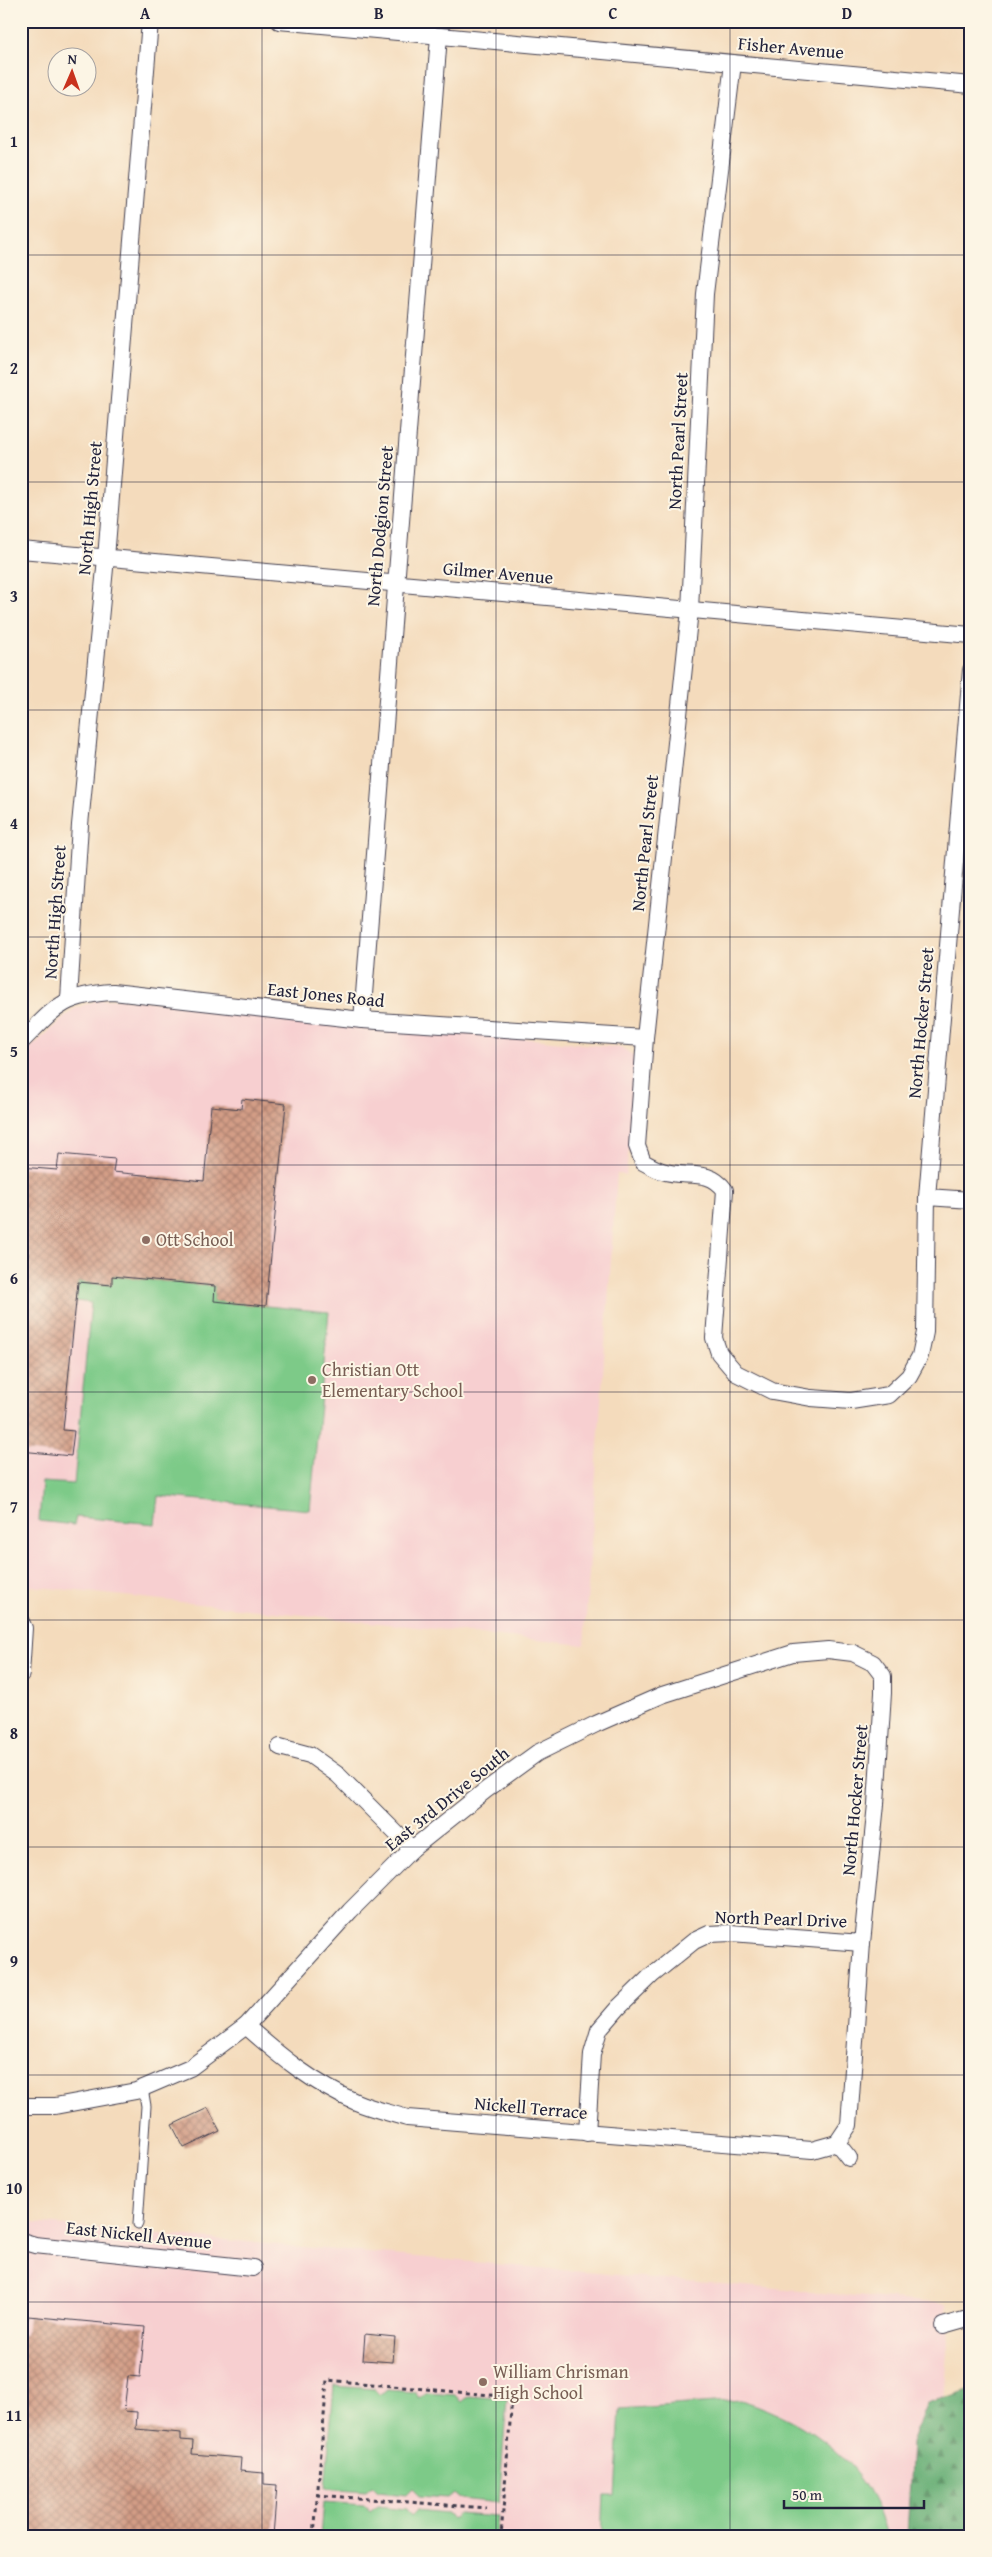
<svg xmlns="http://www.w3.org/2000/svg" width="992" height="2557" viewBox="0 0 992 2557" font-family="'Gentium Book Plus',serif">
  <defs>
    <pattern id="forest-firs" width="22" height="20" patternUnits="userSpaceOnUse" patternTransform="scale(1.25)"><rect width="22" height="20" fill="#66ae74"/><path d="M5 1l3.5 6h-7zM16 11l3.5 6h-7z" fill="#548d60"/></pattern>
    <pattern id="building-cross-hatch" width="8" height="8" patternUnits="userSpaceOnUse" patternTransform="scale(1.25)"><rect width="8" height="8" fill="#d39d86"/><path d="M0 0l8 8M0 8l8-8" fill="none" stroke="#ab806f"/></pattern>
  </defs>
  <rect width="100%" height="100%" fill="#fcf5e5"/>
  <filter id="ink" filterUnits="userSpaceOnUse"><feTurbulence type="fractalNoise" baseFrequency=".02" numOctaves="2"/><feDisplacementMap in="SourceGraphic" scale="10" xChannelSelector="R" yChannelSelector="G"/><feConvolveMatrix kernelMatrix="1 2 1 2 8 2 1 2 1" color-interpolation-filters="sRGB"/></filter>
  <filter id="wash" filterUnits="userSpaceOnUse"><feTurbulence type="fractalNoise" baseFrequency=".0096" numOctaves="4" result="noise"/><feDisplacementMap in="SourceGraphic" scale="20" xChannelSelector="R" yChannelSelector="G"/><feGaussianBlur stdDeviation="1.12" result="paint"/><feColorMatrix in="noise" values="0 0 0 0 0 0 0 0 0 0 0 0 0 0 0 0 0 1.4 0 .05"/><feComposite in="paint" operator="in"/></filter>
  <g filter="url(#wash)">
    <rect width="100%" height="100%" fill="#f4dbbc"/>
    <!-- built -->
    <g fill="#f7cfd0">
      <path d="M 124,999 L 623,1048 L 635,1056 L 637,1073 L 626,1175 L 617,1174 L 584,1645 L 21,1585 L 21,1056 L 74,1009 L 97,1000 Z"/>
      <path d="M 21,2222 L 947,2304 L 948,2352 L 933,2536 L 21,2536 Z"/>
    </g>
    <!-- green -->
    <g fill="#7dca88" stroke="#507662">
      <path d="M 112,1276 L 215,1286 L 214,1301 L 329,1312 L 310,1510 L 158,1496 L 155,1524 L 76,1517 L 74,1525 L 39,1521 L 42,1482 L 74,1484 L 91,1303 L 76,1301 L 78,1282 L 111,1285 Z"/>
      <path d="M 334,2386 L 374,2389 L 380,2395 L 386,2390 L 415,2392 L 420,2399 L 427,2393 L 455,2395 L 461,2402 L 468,2396 L 507,2399 L 499,2503 L 460,2499 L 453,2493 L 447,2498 L 419,2496 L 412,2489 L 406,2495 L 378,2492 L 372,2486 L 366,2491 L 325,2488 Z"/>
      <path d="M 742,2400 C 811,2423 867,2462 887,2536 L 602,2536 L 604,2495 L 615,2495 L 620,2409 Z"/>
      <path d="M 324,2502 L 364,2505 L 370,2512 L 377,2506 L 406,2509 L 411,2516 L 417,2510 L 447,2513 L 452,2519 L 458,2514 L 498,2517 L 496,2536 L 321,2536 Z"/>
    </g>
    <!-- forest -->
    <path fill="url(#forest-firs)" stroke="#446858" d="M 971,2389 L 971,2536 L 907,2536 L 912,2442 L 927,2403 Z"/>
    <g id="blocks">
      <!-- building -->
      <g fill="url(#building-cross-hatch)">
        <path d="M 242,1099 L 286,1104 L 266,1306 L 214,1301 L 215,1286 L 112,1276 L 112,1285 L 78,1282 L 63,1430 L 74,1431 L 71,1456 L 21,1451 L 21,1327 L 28,1253 L 21,1252 L 21,1167 L 57,1170 L 59,1154 L 115,1159 L 113,1172 L 204,1181 L 211,1106 L 241,1109 Z"/>
        <path d="M 208,2108 L 220,2131 L 184,2148 L 172,2125 Z"/>
        <path d="M 28,2316 L 145,2327 L 140,2377 L 128,2376 L 124,2411 L 137,2412 L 136,2429 L 181,2433 L 181,2440 L 193,2441 L 192,2454 L 241,2458 L 240,2471 L 264,2473 L 264,2484 L 277,2485 L 273,2536 L 21,2536 L 21,2335 L 26,2335 Z"/>
        <path d="M 365,2334 L 395,2337 L 393,2362 L 363,2360 Z"/>
      </g>
    </g>
  </g>
  <g filter="url(#ink)">
    <use href="#blocks" fill-opacity="0" stroke="#423e4e" stroke-width="1"/>
    <g fill="none" stroke-linecap="round" stroke-linejoin="round">
      <!-- lane casing -->
      <g stroke="#423e4e" stroke-width="11">
        <path id="lane" d="M 138,2224 L 146,2106 L 143,2088"/>
      </g>
      <!-- street casing -->
      <g stroke="#423e4e" stroke-width="18">
        <g id="street">
          <path d="M 279,21 L 971,85"/>
          <path d="M 733,63 L 705,294 L 690,610 L 645,1038 L 637,1146 L 643,1162 C 649,1165 655,1169 662,1171 C 685,1179 708,1167 725,1190 L 714,1338 L 719,1353 L 736,1373 L 772,1391 L 811,1398 L 851,1401 L 889,1395 L 909,1376 L 920,1356 L 925,1332 L 927,1197 L 971,670"/>
          <path d="M 21,550 L 971,635"/>
          <path d="M 69,999 L 80,825 L 106,558 L 150,21"/>
          <path d="M 362,1020 L 439,36"/>
          <path d="M 21,1042 C 55,1008 62,995 113,992 L 362,1020 L 645,1038"/>
          <path d="M 927,1197 L 971,1200"/>
          <path d="M 21,1622 L 24,1628 L 21,1674"/>
          <path d="M 280,1747 L 310,1755 L 338,1775 L 412,1849"/>
          <path d="M 246,2026 C 281,2057 314,2084 356,2102 C 372,2109 391,2113 407,2118 L 812,2150 L 837,2143"/>
          <path d="M 21,2106 L 55,2106 L 136,2091 L 190,2068 L 246,2026 L 350,1911 L 412,1849 L 486,1790 L 537,1753 L 596,1724 L 662,1695 L 793,1653 L 828,1650 L 853,1653 L 873,1663 L 883,1676 L 883,1693 L 876,1804 L 862,1943 L 849,2125 L 837,2143"/>
          <path d="M 587,2133 L 592,2054 L 599,2030 L 618,2008 L 652,1975 L 694,1941 L 709,1934 L 731,1933 L 862,1943"/>
          <path d="M 837,2143 L 849,2158"/>
          <path d="M 21,2241 L 35,2245 L 253,2268"/>
          <path d="M 943,2326 L 971,2318"/>
        </g>
      </g>
      <!-- path -->
      <g stroke="#423e4e" stroke-width="3" stroke-dasharray="4 4" stroke-linecap="butt">
        <path d="M 317,2495 L 486,2508"/>
        <path d="M 314,2536 L 327,2380 L 512,2397 L 501,2536"/>
      </g>
      <!-- lane -->
      <use href="#lane" stroke="#fff" stroke-width="9"/>
      <!-- street -->
      <use href="#street" stroke="#fff" stroke-width="16"/>
    </g>
  </g>
  <!-- grid -->
  <path fill="none" stroke="#22223b" stroke-width="1" stroke-opacity="0.55" d="M 262,21 L 262,2536M 496,21 L 496,2536M 730,21 L 730,2536M 21,255 L 971,255M 21,482 L 971,482M 21,710 L 971,710M 21,937 L 971,937M 21,1165 L 971,1165M 21,1392 L 971,1392M 21,1620 L 971,1620M 21,1847 L 971,1847M 21,2075 L 971,2075M 21,2302 L 971,2302"/>
  <!-- markers -->
  <g fill="#8d6e63" stroke="#fcf5e5" stroke-width="2">
    <circle cx="146" cy="1240" r="5"/>
    <circle cx="312" cy="1380" r="5"/>
    <circle cx="483" cy="2382" r="5"/>
  </g>
  <g text-anchor="middle" stroke-width="4" stroke-linejoin="round" paint-order="stroke">
    <!-- street labels -->
    <g font-size="18" fill="#22223b" stroke="#fcf5e5">
      <text transform="translate(791 48) rotate(5)" y="6">Fisher Avenue</text>
      <text transform="translate(678 441) rotate(-87)" y="6">North Pearl Street</text>
      <text transform="translate(90 508) rotate(-85)" y="6">North High Street</text>
      <text transform="translate(380 526) rotate(-85)" y="6">North Dodgion Street</text>
      <text transform="translate(498 573) rotate(5)" y="6">Gilmer Avenue</text>
      <text transform="translate(645 843) rotate(-84)" y="6">North Pearl Street</text>
      <text transform="translate(55 912) rotate(-86)" y="6">North High Street</text>
      <text transform="translate(326 995) rotate(6)" y="6">East Jones Road</text>
      <text transform="translate(921 1023) rotate(-85)" y="6">North Hocker Street</text>
      <text transform="translate(447 1799) rotate(-39)" y="6">East 3rd Drive South</text>
      <text transform="translate(855 1800) rotate(-85)" y="6">North Hocker Street</text>
      <text transform="translate(781 1919) rotate(2)" y="6">North Pearl Drive</text>
      <text transform="translate(531 2108) rotate(5)" y="6">Nickell Terrace</text>
      <text transform="translate(139 2235) rotate(6)" y="6">East Nickell Avenue</text>
    </g>
    <!-- education labels -->
    <g font-size="18" fill="#785e54" stroke="#fcf5e5" text-anchor="start">
      <text x="156" y="1246">Ott School</text>
      <text x="322" y="1376">Christian Ott<tspan x="322" dy="21">Elementary School</tspan></text>
      <text x="493" y="2378">William Chrisman<tspan x="493" dy="21">High School</tspan></text>
    </g>
  </g>
  <!-- margin -->
  <rect width="992" height="2557" fill="none" stroke="#fcf5e5" stroke-width="55"/>
  <!-- north arrow -->
  <g transform="translate(72 72) rotate(2)"><circle r="24" fill="#fcf5e5" stroke="#a5a1a1"/>
  <path d="M0-4L9 19L0 12L-9 19Z" fill="#c8321e"/>
  <text y="-8" font-size="14" font-weight="bold" text-anchor="middle" fill="#22223b">N</text>
  </g>
  <!-- scale -->
  <path d="M784 2500v8h140v-8" fill="none" stroke="#22223b" stroke-width="2.5"/>
  <text x="792" y="2500" font-size="15" fill="#22223b" stroke="#fcf5e5" stroke-width="4" paint-order="stroke">50 m</text>
  <rect x="28" y="28" width="936" height="2502" fill="none" stroke="#22223b" stroke-width="2"/>
  <g font-size="16" text-anchor="middle" font-weight="bold" fill="#22223b">
    <text x="145" y="19">A</text>
    <text x="379" y="19">B</text>
    <text x="613" y="19">C</text>
    <text x="847" y="19">D</text>
    <text x="14" y="147">1</text>
    <text x="14" y="374">2</text>
    <text x="14" y="602">3</text>
    <text x="14" y="829">4</text>
    <text x="14" y="1057">5</text>
    <text x="14" y="1284">6</text>
    <text x="14" y="1512">7</text>
    <text x="14" y="1739">8</text>
    <text x="14" y="1967">9</text>
    <text x="14" y="2194">10</text>
    <text x="14" y="2421">11</text>
  </g>
</svg>
